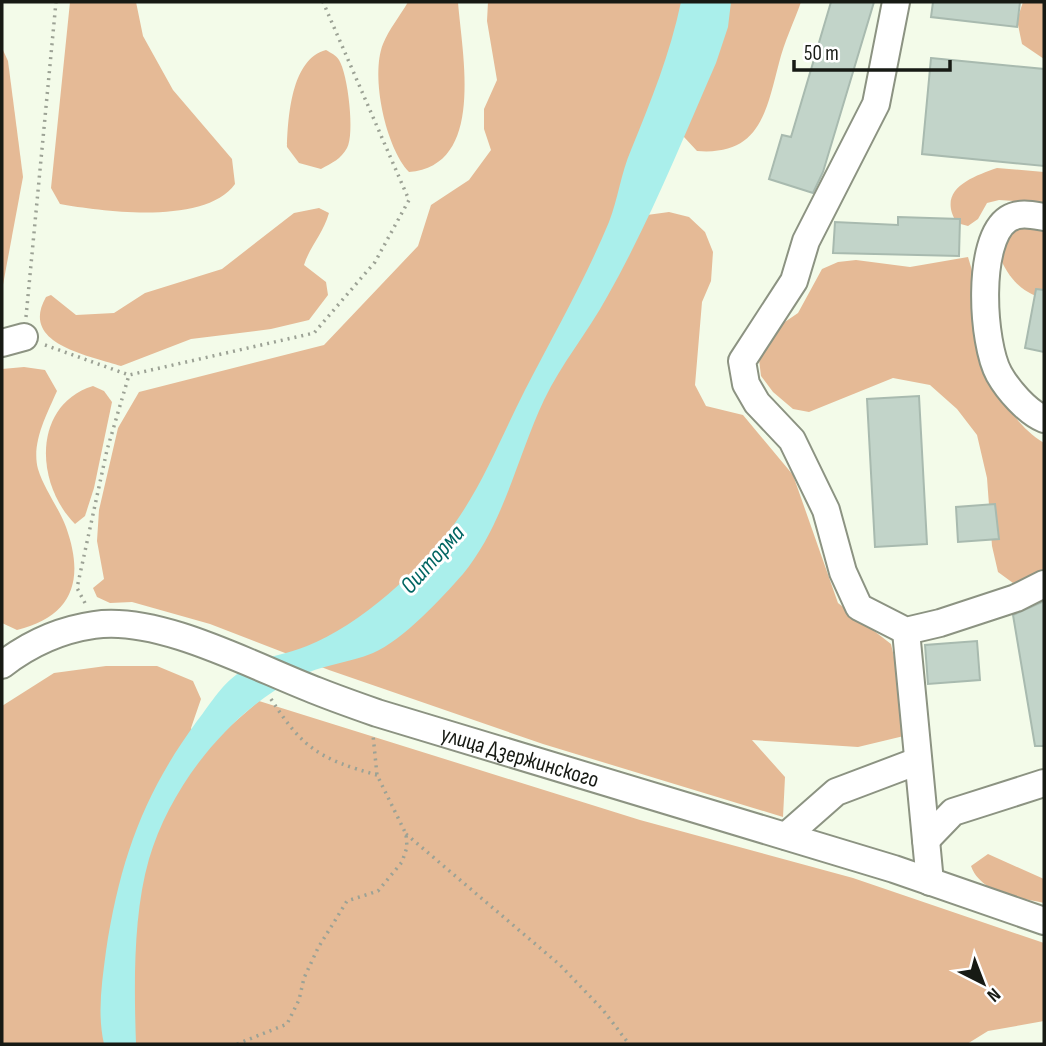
<svg xmlns="http://www.w3.org/2000/svg" width="1046" height="1046" viewBox="0 0 1046 1046" font-family="'Sofia Sans Condensed',sans-serif">
  <rect width="100%" height="100%" fill="#f3fbe9"/>
  <!-- forest -->
  <g fill="#e5ba96">
    <path d="M 70,2 L 136,2 L 143,36 L 173,90 L 232,159 L 235,184 C 206,225 105,212 60,204 L 51,188 Z"/>
    <path d="M 408,2 L 458,2 C 462,55 486,166 409,172 C 386,148 370,76 383,44 C 389,29 400,16 408,2 Z"/>
    <path d="M 488,2 L 801,2 C 794,22 784,42 779,63 C 766,112 760,156 697,151 L 684,137 L 681,108 L 632,229 L 647,215 L 669,212 L 689,217 L 705,232 L 713,252 L 711,281 L 702,302 L 695,385 L 706,406 L 743,415 L 793,475 L 838,603 L 891,644 L 901,688 L 908,735 L 858,747 L 752,740 L 785,777 L 783,817 L 543,744 L 329,670 L 210,624 L 132,602 L 110,603 L 97,597 L 93,588 L 104,579 L 97,541 L 99,510 L 118,428 L 139,392 L 324,345 L 418,246 L 431,205 L 469,180 L 491,150 L 484,129 L 484,109 L 497,80 L 487,21 Z"/>
    <path d="M 1023,2 L 1044,2 L 1044,59 L 1022,44 L 1017,20 Z"/>
    <path d="M 2,48 L 8,61 L 23,177 L 2,290 Z"/>
    <path d="M 326,50 C 331,53 336,55 339,60 C 348,74 355,135 347,148 C 341,159 332,163 321,169 L 299,163 L 287,147 C 288,118 291,59 326,50 Z"/>
    <path d="M 997,168 L 1044,172 L 1044,203 L 999,200 L 987,203 L 978,219 L 968,226 L 957,223 C 936,190 971,177 997,168 Z"/>
    <path d="M 319,208 L 329,213 C 323,234 310,246 304,265 L 326,282 L 328,295 L 309,320 L 271,329 L 191,339 L 121,366 C 88,355 19,344 46,297 L 51,295 L 76,315 L 114,313 L 145,293 L 222,269 L 294,213 Z"/>
    <path d="M 1044,222 L 1044,299 C 1019,291 1009,278 998,254 L 1010,230 Z"/>
    <path d="M 968,257 C 989,322 979,402 1044,443 L 1044,574 L 1013,583 L 998,572 L 992,546 L 987,478 L 977,435 L 957,409 L 930,385 L 893,378 L 809,412 L 793,409 L 773,392 L 761,376 L 758,351 L 776,328 L 798,313 L 822,269 L 838,262 L 856,260 L 910,267 Z"/>
    <path d="M 24,367 L 45,370 L 57,391 C 47,414 31,443 38,469 C 44,489 59,508 66,527 C 85,580 73,616 17,630 L 2,623 L 2,369 Z"/>
    <path d="M 93,386 L 104,391 L 112,402 L 94,488 L 85,516 L 75,524 C 35,484 32,405 93,386 Z"/>
    <path d="M 106,666 L 157,666 L 193,681 L 201,699 L 191,728 L 195,740 L 229,727 L 259,701 L 640,820 L 853,878 L 1044,943 L 1044,1021 L 988,1031 L 967,1044 L 2,1044 L 2,706 L 54,673 Z"/>
    <path d="M 988,854 L 1044,879 L 1044,903 C 1019,897 981,894 971,866 Z"/>
  </g>
  <!-- water -->
  <path fill="#aaefeb" d="M 681,2 L 731,2 L 728,27 L 716,63 C 682,141 649,223 607,297 C 588,332 561,364 544,400 C 517,457 504,524 463,574 C 441,599 403,640 373,653 C 349,663 321,665 298,677 C 229,712 171,785 149,859 C 133,914 134,987 136,1044 L 104,1044 C 97,1013 102,982 106,951 C 120,860 143,795 197,721 C 212,702 222,683 243,670 C 263,656 285,655 307,646 C 359,626 423,568 455,523 C 484,482 502,435 525,390 C 554,334 585,280 609,222 C 618,199 621,173 631,150 C 651,101 670,54 681,2 Z"/>
  <!-- building -->
  <g fill="#c2d4c9" stroke="#a8baaf" stroke-width="2">
    <path d="M 831,2 L 874,2 L 823,172 L 813,193 L 769,179 L 782,135 L 791,137 Z"/>
    <path d="M 933,2 L 1020,2 L 1017,27 L 931,17 Z"/>
    <path d="M 931,58 L 1044,69 L 1044,166 L 922,154 Z"/>
    <path d="M 898,217 L 960,219 L 959,256 L 833,253 L 835,222 L 898,225 Z"/>
    <path d="M 1036,289 L 1044,290 L 1044,352 L 1025,348 Z"/>
    <path d="M 919,396 L 927,544 L 875,547 L 867,399 Z"/>
    <path d="M 995,504 L 999,539 L 958,542 L 956,507 Z"/>
    <path d="M 1044,601 L 1044,746 L 1035,746 L 1013,615 Z"/>
    <path d="M 977,641 L 980,680 L 928,684 L 925,645 Z"/>
  </g>
  <g fill="none" stroke-linecap="round" stroke-linejoin="round">
    <!-- minor casing -->
    <g stroke="#8c9382" stroke-width="30">
      <g id="minor">
        <path d="M 896,2 L 876,104 L 806,241 L 794,281 L 742,361 L 746,384 L 757,403 L 792,440 L 826,510 L 843,572 L 859,607 L 906,631 L 940,623 L 1016,598 L 1044,584"/>
        <path d="M 1044,217 C 1032,215 1019,212 1008,219 C 976,240 982,343 999,374 C 1008,390 1027,412 1044,419"/>
        <path d="M 2,343 L 24,337"/>
        <path d="M 906,631 L 930,882"/>
        <path id="s1" d="M 2,665 C 29,644 59,630 94,625 C 160,615 256,668 317,691 C 337,699 357,706 377,713 L 894,869 L 1044,921"/>
        <path d="M 786,836 L 836,792 L 918,761"/>
        <path d="M 926,840 L 953,812 L 1044,783"/>
      </g>
    </g>
    <!-- path -->
    <g stroke="#9ca295" stroke-width="3.5" stroke-dasharray="2 5" stroke-linecap="butt">
      <path d="M 26,317 L 56,2"/>
      <path d="M 45,345 L 129,375"/>
      <path d="M 85,603 L 77,588 L 107,450 L 129,375 L 314,333 L 375,262 L 409,200 L 323,2"/>
      <path d="M 271,699 C 303,749 320,759 377,775"/>
      <path d="M 406,834 L 560,965 L 603,1010 L 629,1044"/>
      <path d="M 237,1044 L 287,1024 L 299,1000 L 304,978 L 318,948 L 347,901 L 378,891 L 402,862 L 407,847 L 406,834 L 377,775 L 373,735"/>
    </g>
    <!-- minor -->
    <use href="#minor" stroke="#fff" stroke-width="26"/>
  </g>
  <g text-anchor="middle" stroke-width="6" stroke-linejoin="round" paint-order="stroke">
    <!-- street labels -->
    <g font-size="23" fill="#171a14" stroke="#fff">
      <text dy="8" stroke="none"><textPath href="#s1" startOffset="550">улица Дзержинского</textPath></text>
    </g>
    <!-- water labels -->
    <g font-size="24" font-style="italic" fill="#006562" stroke="#fff">
      <text transform="translate(432 559) rotate(-48)" y="8">Ошторма</text>
    </g>
  </g>
  <!-- border -->
  <rect width="1046" height="1046" fill="none" stroke="#171a14" stroke-width="7"/>
  <!-- north arrow -->
  <g transform="translate(983 983) rotate(138)" stroke="#ffffff" stroke-width="5" paint-order="stroke">
  <path d="M0-5L12 26L0 18L-12 26Z" fill="#171a14"/>
  <text y="-10" font-size="19" font-weight="bold" text-anchor="middle" fill="#171a14">N</text>
  </g>
  <!-- scale -->
  <path d="M794 60v10h156v-10" fill="none" stroke="#171a14" stroke-width="3.5"/>
  <text x="804" y="60" font-size="21" fill="#171a14" stroke="#ffffff" stroke-width="5" paint-order="stroke">50 m</text>
</svg>
